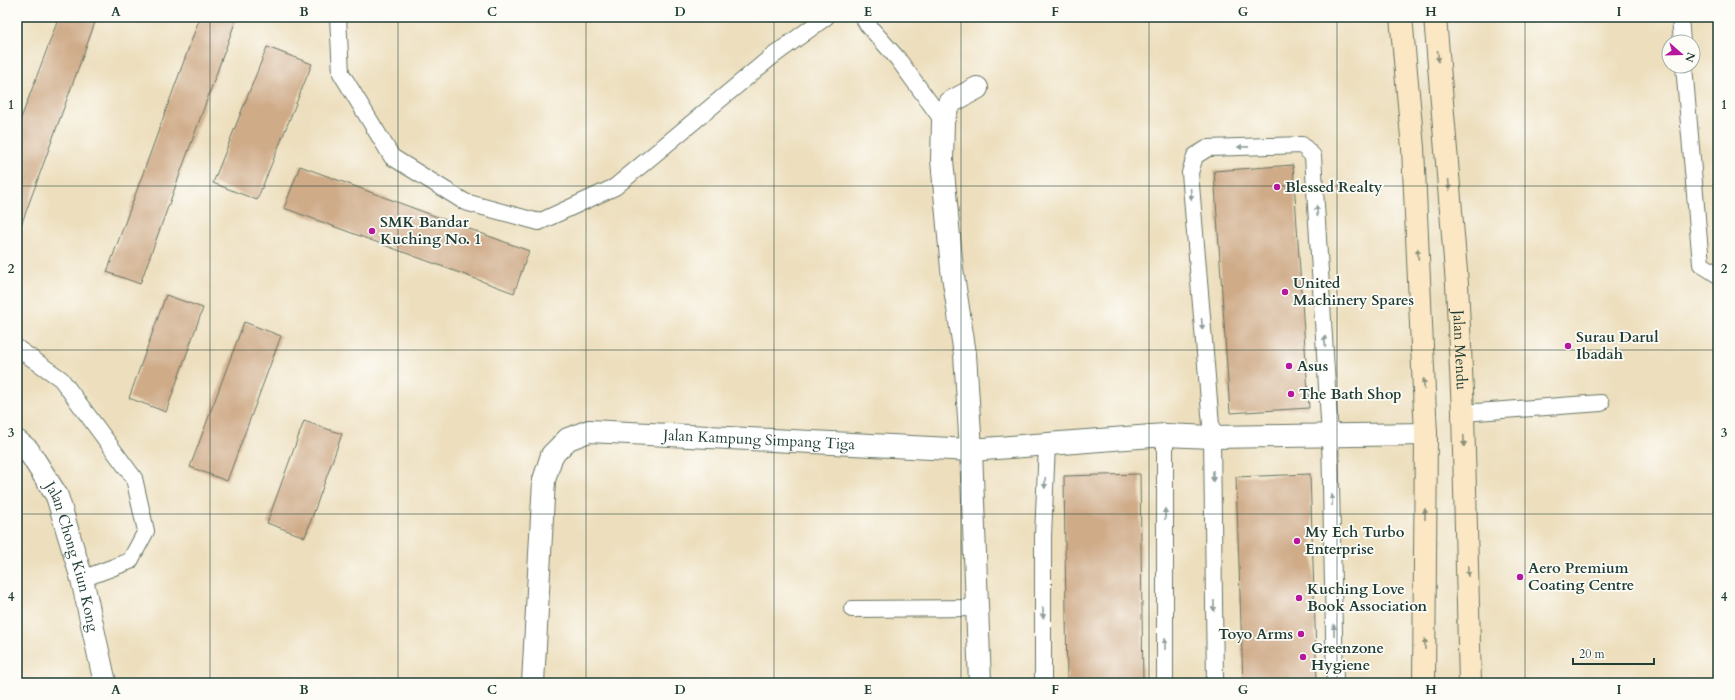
<svg xmlns="http://www.w3.org/2000/svg" width="1735" height="700" viewBox="0 0 1735 700" font-family="Cardo,serif">
  <rect width="100%" height="100%" fill="#fdfcf7"/>
  <filter id="ink" filterUnits="userSpaceOnUse"><feTurbulence type="fractalNoise" baseFrequency=".025" numOctaves="2"/><feDisplacementMap in="SourceGraphic" scale="8" xChannelSelector="R" yChannelSelector="G"/><feConvolveMatrix kernelMatrix="1 2 1 2 8 2 1 2 1" color-interpolation-filters="sRGB"/></filter>
  <filter id="wash" filterUnits="userSpaceOnUse"><feTurbulence type="fractalNoise" baseFrequency=".012" numOctaves="4" result="noise"/><feDisplacementMap in="SourceGraphic" scale="16" xChannelSelector="R" yChannelSelector="G"/><feGaussianBlur stdDeviation="0.9" result="paint"/><feColorMatrix in="noise" values="0 0 0 0 0 0 0 0 0 0 0 0 0 0 0 0 0 1.4 0 .05"/><feComposite in="paint" operator="in"/></filter>
  <g filter="url(#wash)">
    <rect width="100%" height="100%" fill="#eddfbe"/>
    <g id="blocks">
      <!-- building -->
      <g fill="#cfab88">
        <path d="M 59,17 L 97,17 L 20,228 L 17,227 L 17,129 Z"/>
        <path d="M 200,17 L 237,17 L 140,284 L 107,272 Z"/>
        <path d="M 267,47 L 312,64 L 257,200 L 213,183 Z"/>
        <path d="M 1293,165 L 1309,408 L 1230,413 L 1214,171 Z"/>
        <path d="M 300,166 L 529,251 L 514,293 L 284,208 Z"/>
        <path d="M 166,295 L 203,308 L 166,412 L 129,398 Z"/>
        <path d="M 244,322 L 281,336 L 227,481 L 190,467 Z"/>
        <path d="M 304,421 L 342,434 L 305,537 L 267,523 Z"/>
        <path d="M 1140,474 L 1143,683 L 1067,683 L 1064,476 Z"/>
        <path d="M 1310,474 L 1317,683 L 1243,683 L 1236,477 Z"/>
      </g>
    </g>
  </g>
  <g filter="url(#ink)">
    <use href="#blocks" fill-opacity="0" stroke="#677664" stroke-width="1"/>
    <g fill="none" stroke-linecap="round" stroke-linejoin="round">
      <!-- service casing -->
      <g stroke="#677664" stroke-width="18">
        <g id="service">
          <path d="M 338,17 L 341,73 L 392,157 L 465,202 L 539,222 L 615,187 L 770,58 L 826,17"/>
          <path d="M 863,17 L 867,24 L 898,59 L 943,121"/>
          <path d="M 1680,17 L 1682,42"/>
          <path d="M 1684,66 L 1701,264 L 1718,275"/>
          <path d="M 17,348 L 61,379 L 134,478 L 146,531 L 130,561 L 82,579"/>
          <path d="M 1463,413 L 1601,403"/>
          <path d="M 852,609 L 978,608"/>
          <path d="M 1043,683 L 1043,536 L 1047,444"/>
          <path d="M 1165,683 L 1165,435"/>
          <path d="M 1215,683 L 1212,437 L 1190,173 L 1195,156 L 1208,148 L 1302,145 L 1313,156 L 1330,436 L 1335,683"/>
        </g>
      </g>
      <!-- minor casing -->
      <g stroke="#677664" stroke-width="24">
        <g id="minor">
          <path d="M 977,88 L 949,103 L 943,121 L 942,160 L 952,269 L 965,354 L 971,450 L 1165,435 L 1212,437 L 1426,434"/>
          <path id="s1" d="M 17,441 L 28,450 L 57,496 L 82,579 L 105,683"/>
          <path id="s2" d="M 533,683 L 544,480 L 552,455 L 568,439 L 589,431 L 971,450 L 980,683"/>
        </g>
      </g>
      <!-- secondary casing -->
      <g stroke="#677664" stroke-width="24">
        <g id="secondary">
          <path d="M 1401,17 L 1413,148 L 1426,434 L 1424,683"/>
          <path id="s3" d="M 1435,17 L 1457,284 L 1463,413 L 1470,683"/>
        </g>
      </g>
      <!-- service -->
      <use href="#service" stroke="#fff" stroke-width="16"/>
      <!-- minor -->
      <use href="#minor" stroke="#fff" stroke-width="22"/>
      <!-- secondary -->
      <use href="#secondary" stroke="#fbe7c3" stroke-width="22"/>
    </g>
    <!-- one-way arrows -->
    <defs><path id="oneway-solid" d="M-6-.8H1V-3.2L6.5 0L1 3.2V.8H-6Z"/></defs>
    <g fill="#8d927c">
      <use href="#oneway-solid" transform="translate(1438 56) rotate(85)"/>
      <use href="#oneway-solid" transform="translate(1449 185) rotate(85)"/>
      <use href="#oneway-solid" transform="translate(1418 254) rotate(-93)"/>
      <use href="#oneway-solid" transform="translate(1424 384) rotate(-93)"/>
      <use href="#oneway-solid" transform="translate(1464 441) rotate(88)"/>
      <use href="#oneway-solid" transform="translate(1425 514) rotate(-90)"/>
      <use href="#oneway-solid" transform="translate(1468 571) rotate(88)"/>
      <use href="#oneway-solid" transform="translate(1425 644) rotate(-90)"/>
    </g>
    <g fill="#8f9e9a">
      <use href="#oneway-solid" transform="translate(1243 147) rotate(179)"/>
      <use href="#oneway-solid" transform="translate(1191 194) rotate(85)"/>
      <use href="#oneway-solid" transform="translate(1317 211) rotate(-94)"/>
      <use href="#oneway-solid" transform="translate(1202 324) rotate(85)"/>
      <use href="#oneway-solid" transform="translate(1325 341) rotate(-94)"/>
      <use href="#oneway-solid" transform="translate(1213 476) rotate(89)"/>
      <use href="#oneway-solid" transform="translate(1045 483) rotate(92)"/>
      <use href="#oneway-solid" transform="translate(1332 500) rotate(-91)"/>
      <use href="#oneway-solid" transform="translate(1165 514) rotate(-90)"/>
      <use href="#oneway-solid" transform="translate(1214 606) rotate(89)"/>
      <use href="#oneway-solid" transform="translate(1043 613) rotate(90)"/>
      <use href="#oneway-solid" transform="translate(1334 630) rotate(-91)"/>
      <use href="#oneway-solid" transform="translate(1165 644) rotate(-90)"/>
    </g>
  </g>
  <!-- grid -->
  <path fill="none" stroke="#1f3d34" stroke-width="1" stroke-opacity="0.55" d="M 210,17 L 210,683M 398,17 L 398,683M 586,17 L 586,683M 774,17 L 774,683M 961,17 L 961,683M 1149,17 L 1149,683M 1337,17 L 1337,683M 1525,17 L 1525,683M 17,186 L 1718,186M 17,350 L 1718,350M 17,514 L 1718,514"/>
  <!-- markers -->
  <g fill="#b5179e" stroke="#fdfcf7" stroke-width="1.5">
    <circle cx="1277" cy="187" r="4"/>
    <circle cx="372" cy="231" r="4"/>
    <circle cx="1285" cy="292" r="4"/>
    <circle cx="1568" cy="346" r="4"/>
    <circle cx="1289" cy="366" r="4"/>
    <circle cx="1291" cy="394" r="4"/>
    <circle cx="1297" cy="541" r="4"/>
    <circle cx="1520" cy="577" r="4"/>
    <circle cx="1299" cy="598" r="4"/>
    <circle cx="1301" cy="634" r="4"/>
    <circle cx="1303" cy="657" r="4"/>
  </g>
  <g text-anchor="middle" stroke-width="3.5" stroke-linejoin="round" paint-order="stroke">
    <!-- poi labels -->
    <g font-size="15" font-weight="bold" fill="#1f3d34" stroke="#fdfcf7" text-anchor="start">
      <text x="1285" y="192">Blessed Realty</text>
      <text x="380" y="227">SMK Bandar<tspan x="380" dy="17">Kuching No. 1</tspan></text>
      <text x="1293" y="288">United<tspan x="1293" dy="17">Machinery Spares</tspan></text>
      <text x="1576" y="342">Surau Darul<tspan x="1576" dy="17">Ibadah</tspan></text>
      <text x="1297" y="371">Asus</text>
      <text x="1299" y="399">The Bath Shop</text>
      <text x="1305" y="537">My Ech Turbo<tspan x="1305" dy="17">Enterprise</tspan></text>
      <text x="1528" y="573">Aero Premium<tspan x="1528" dy="17">Coating Centre</tspan></text>
      <text x="1307" y="594">Kuching Love<tspan x="1307" dy="17">Book Association</tspan></text>
      <text x="1293" y="639" text-anchor="end">Toyo Arms</text>
      <text x="1311" y="653">Greenzone<tspan x="1311" dy="17">Hygiene</tspan></text>
    </g>
    <!-- street labels -->
    <g font-size="15" fill="#1f3d34" stroke="#fdfcf7">
      <text dy="5" stroke="none"><textPath href="#s3" startOffset="334">Jalan Mendu</textPath></text>
      <text dy="5" stroke="none"><textPath href="#s2" startOffset="445">Jalan Kampung Simpang Tiga</textPath></text>
      <text dy="5" stroke="none"><textPath href="#s1" startOffset="131">Jalan Chong Kiun Kong</textPath></text>
    </g>
  </g>
  <!-- margin -->
  <rect width="1735" height="700" fill="none" stroke="#fdfcf7" stroke-width="44"/>
  <!-- north arrow -->
  <g transform="translate(1681 54) rotate(110)"><circle r="19" fill="#fdfcf7" stroke="#a4b0a9"/>
  <path d="M0-3L7 15L0 10L-7 15Z" fill="#b5179e"/>
  <text y="-6" font-size="11" font-weight="bold" text-anchor="middle" fill="#1f3d34">N</text>
  </g>
  <!-- scale -->
  <path d="M1573 658v6h81v-6" fill="none" stroke="#1f3d34" stroke-width="2"/>
  <text x="1579" y="658" font-size="12" fill="#1f3d34" stroke="#fdfcf7" stroke-width="3" paint-order="stroke">20 m</text>
  <rect x="22" y="22" width="1691" height="656" fill="none" stroke="#1f3d34" stroke-width="1.5"/>
  <g font-size="13" text-anchor="middle" font-weight="bold" fill="#1f3d34">
    <text x="116" y="16">A</text>
    <text x="304" y="16">B</text>
    <text x="492" y="16">C</text>
    <text x="680" y="16">D</text>
    <text x="868" y="16">E</text>
    <text x="1055" y="16">F</text>
    <text x="1243" y="16">G</text>
    <text x="1431" y="16">H</text>
    <text x="1619" y="16">I</text>
    <text x="11" y="109">1</text>
    <text x="1724" y="109">1</text>
    <text x="11" y="273">2</text>
    <text x="1724" y="273">2</text>
    <text x="11" y="437">3</text>
    <text x="1724" y="437">3</text>
    <text x="11" y="601">4</text>
    <text x="1724" y="601">4</text>
    <text x="116" y="694">A</text>
    <text x="304" y="694">B</text>
    <text x="492" y="694">C</text>
    <text x="680" y="694">D</text>
    <text x="868" y="694">E</text>
    <text x="1055" y="694">F</text>
    <text x="1243" y="694">G</text>
    <text x="1431" y="694">H</text>
    <text x="1619" y="694">I</text>
  </g>
</svg>
